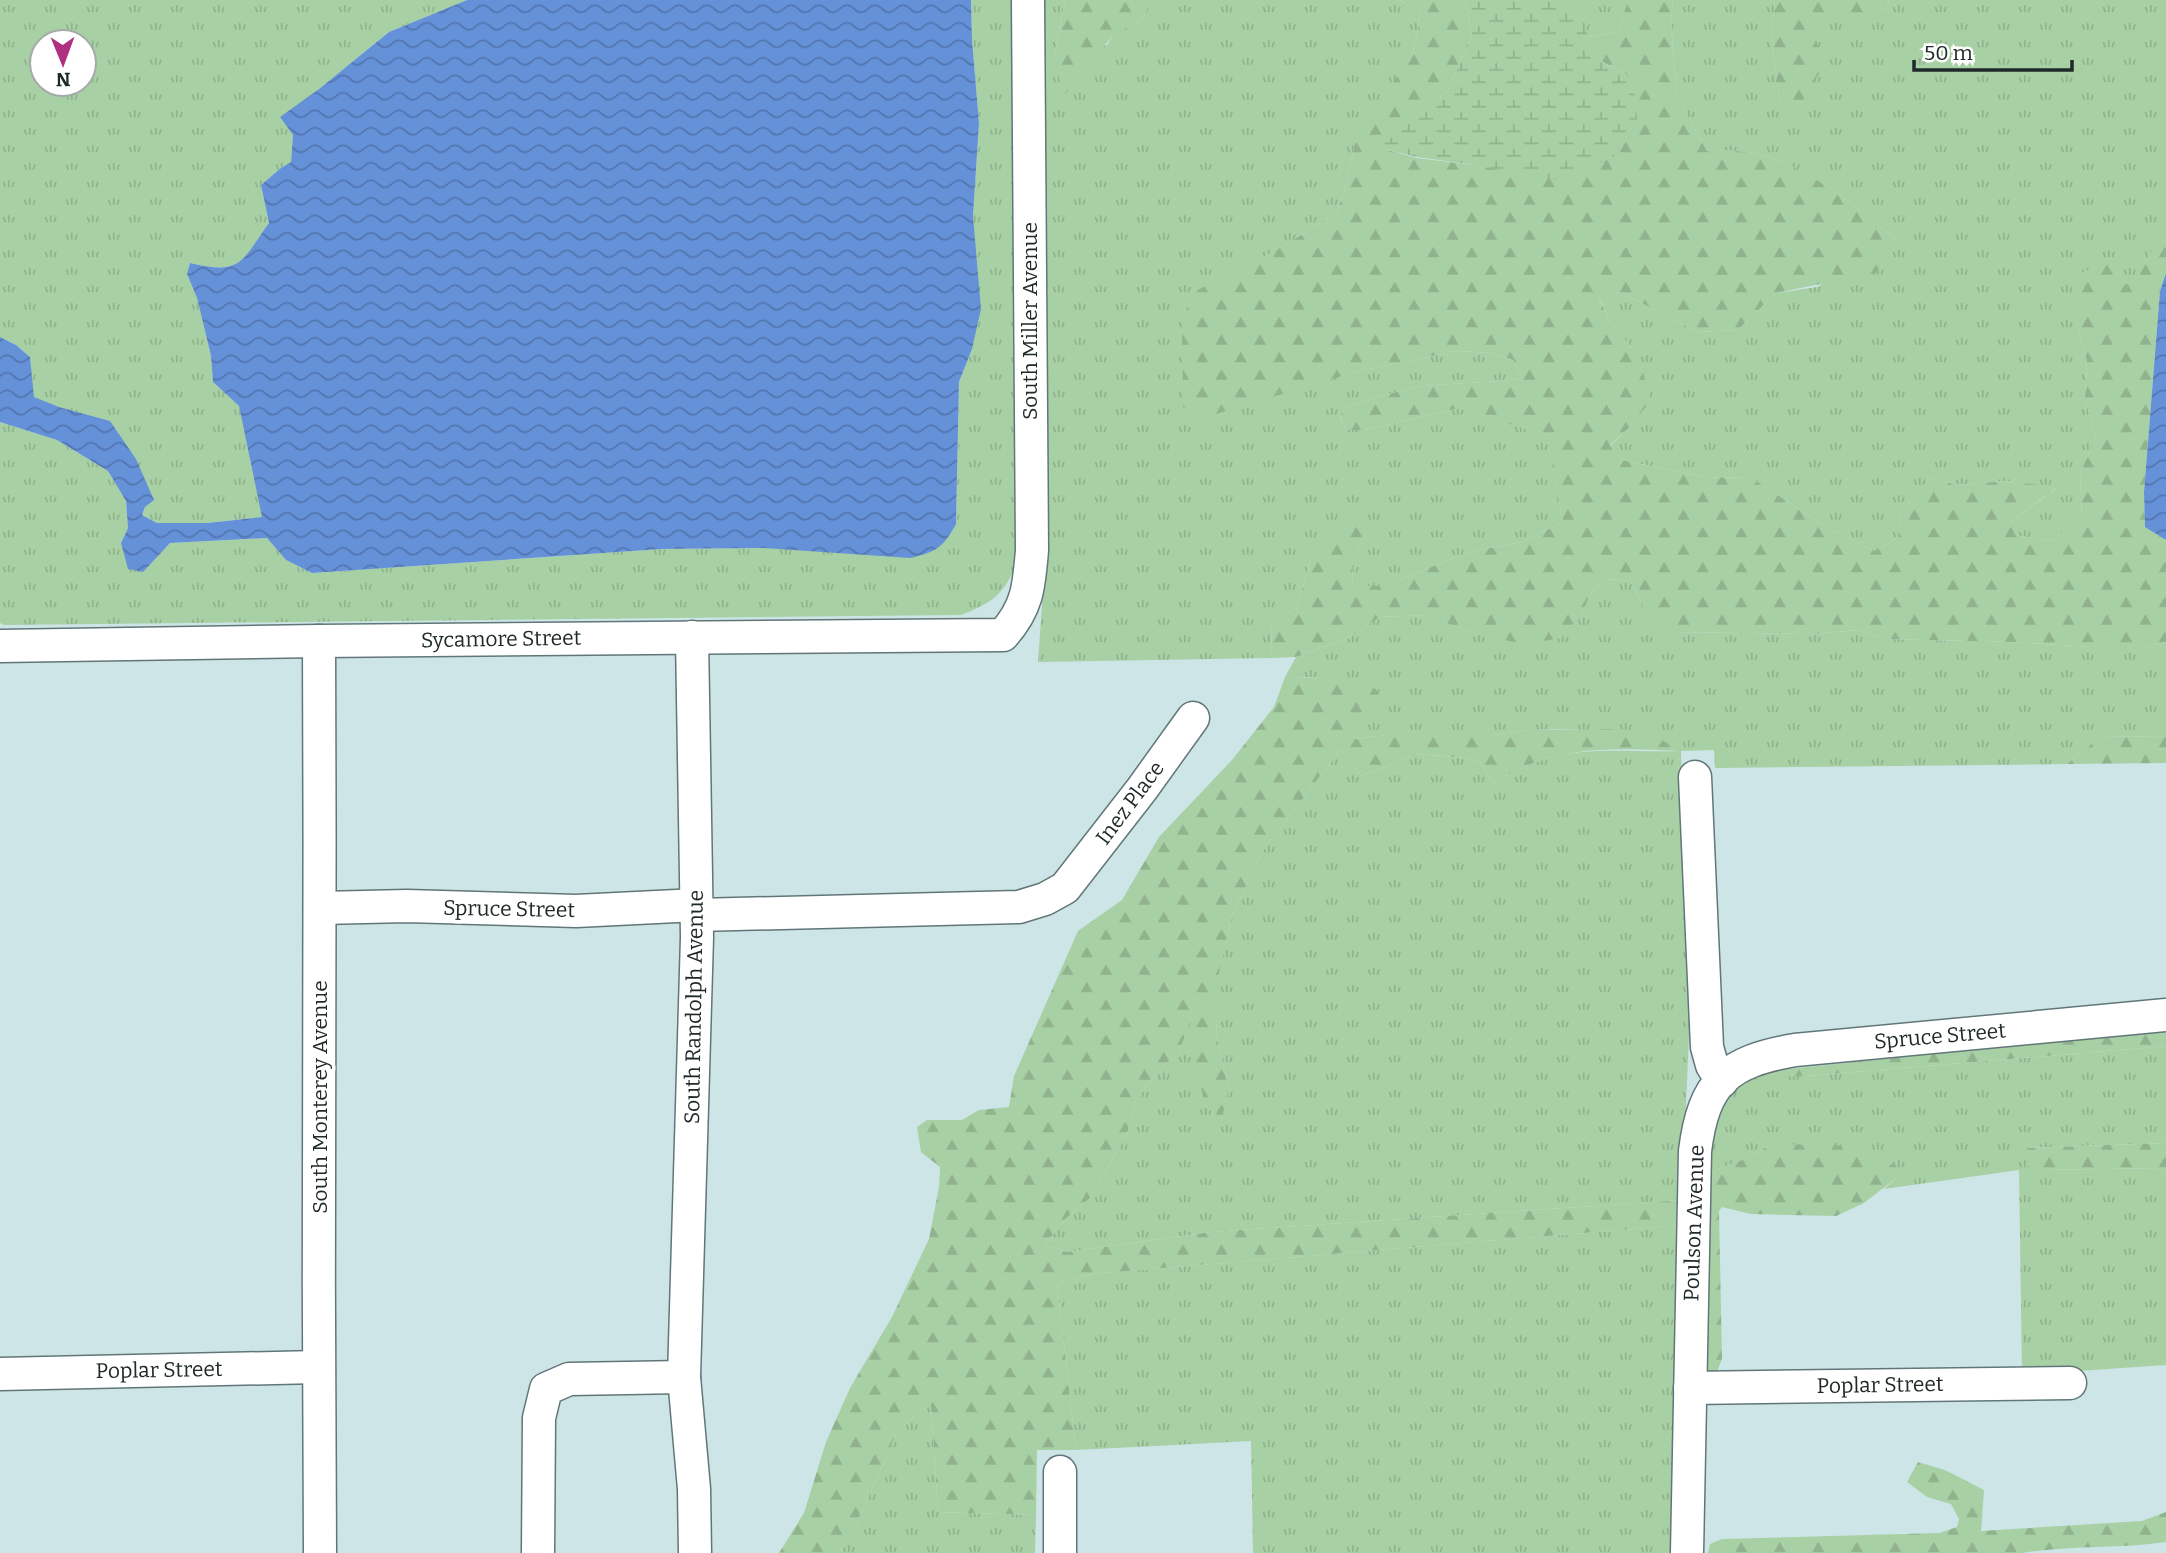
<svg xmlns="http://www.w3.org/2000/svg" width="2166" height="1553" viewBox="0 0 2166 1553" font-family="Bitter,serif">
  <defs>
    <pattern id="grass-tufts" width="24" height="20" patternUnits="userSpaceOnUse" patternTransform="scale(1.75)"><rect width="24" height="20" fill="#a8d0a5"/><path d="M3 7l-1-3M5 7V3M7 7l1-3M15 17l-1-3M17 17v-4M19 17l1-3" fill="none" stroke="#90b38e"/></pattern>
    <pattern id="forest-firs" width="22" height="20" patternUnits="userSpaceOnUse" patternTransform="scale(1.75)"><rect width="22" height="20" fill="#a8d0a5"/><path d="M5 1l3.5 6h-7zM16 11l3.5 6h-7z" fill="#90b38e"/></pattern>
    <pattern id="wetland-marsh" width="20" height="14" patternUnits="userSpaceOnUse" patternTransform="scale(1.75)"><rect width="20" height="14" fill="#a8d0a5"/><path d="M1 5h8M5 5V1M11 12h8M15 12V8" fill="none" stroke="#90b38e"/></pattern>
    <pattern id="water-waves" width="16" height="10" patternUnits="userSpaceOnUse" patternTransform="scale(1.75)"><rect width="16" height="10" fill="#6591d9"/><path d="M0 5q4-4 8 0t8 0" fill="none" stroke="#5376b0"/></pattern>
  </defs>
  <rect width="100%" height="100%" fill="#cde5e6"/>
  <!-- grass -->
  <g fill="url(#grass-tufts)" fill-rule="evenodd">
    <path d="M 0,0 L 467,0 L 389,32 L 319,89 L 281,117 L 293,135 L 291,162 L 281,168 L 261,185 L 269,223 C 241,263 242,275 190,263 L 187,274 L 197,298 L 211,356 L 213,382 L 239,406 L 263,517 L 207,523 L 157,523 L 142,515 L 145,507 L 59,407 L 33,397 L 30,357 L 16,345 L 0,337 ZM 42,42 L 84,42 L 84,84 L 42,84 Z"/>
    <path d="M 971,0 L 1015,0 L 1016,565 C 1004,595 990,604 961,615 L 4,625 L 0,623 L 0,422 L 57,440 L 108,471 L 126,501 L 128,528 L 121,543 L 142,572 L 170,543 L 267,538 L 286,560 L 312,573 L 662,549 L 764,548 L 956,524 L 959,382 L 972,349 L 973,216 L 979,123 L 972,40 Z"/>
    <path d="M 1041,0 L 1065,0 L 1053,61 L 1107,45 L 1115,32 L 1142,21 L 1151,0 L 1400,0 L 1421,13 L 1412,55 L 1355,142 L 1345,190 L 1336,213 L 1282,247 L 1184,384 L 1183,407 L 1308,385 L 1359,371 L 1457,351 L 1493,353 L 1513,360 L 1522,378 C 1490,384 1458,382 1425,386 C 1399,389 1372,400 1347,407 L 1340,417 L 1346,430 L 1365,430 L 1459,408 L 1547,435 L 1563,522 L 1522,542 L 1485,549 L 1459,556 L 1383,586 L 1353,586 L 1352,562 L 1366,532 L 1313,552 L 1297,608 L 1271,623 L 1272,658 L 1038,662 L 1046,549 Z"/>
    <path d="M 1569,0 L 1628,0 L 1618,32 L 1588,37 Z"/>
    <path d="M 1673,0 L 1775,0 L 1771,37 L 1780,102 L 1802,102 L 1815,35 L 1823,19 L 1887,9 L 1889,0 L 2166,0 L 2166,241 L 2154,246 L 2138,277 L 2123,287 L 2078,329 L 2087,361 L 2085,399 L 2096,438 L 2080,473 L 2082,519 L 2051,541 L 2014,535 L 2011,522 L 2056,488 L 2006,481 L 1955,485 L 1931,477 L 1901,512 L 1898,537 L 1874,551 L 1821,524 L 1752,478 L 1706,477 L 1621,460 L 1610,446 L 1630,427 L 1638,355 L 1611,324 L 1599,297 L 1620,292 L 1698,332 L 1738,330 L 1776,293 L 1817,287 L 1896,239 C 1851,204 1804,161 1746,152 C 1733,150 1720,151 1707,151 L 1677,96 L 1671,23 Z"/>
    <path d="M 1605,579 L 1631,581 L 1644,608 L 1669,632 L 1815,634 L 1858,630 L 1886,639 L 2011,642 L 2090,647 L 2144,647 L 2166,642 L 2166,736 L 2100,737 L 2067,764 L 1715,768 L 1714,750 L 1681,751 L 1689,1034 L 1682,1200 L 1211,1232 L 1067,1252 L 1045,1245 L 1063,1221 L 1090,1198 L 1127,1134 L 1136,1100 L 1164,1065 L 1178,1055 L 1198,999 L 1205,1105 L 1222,1120 L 1228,1086 L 1217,1038 L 1214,990 L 1232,916 L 1262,852 L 1341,749 L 1361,776 L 1419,754 L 1464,758 L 1480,762 L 1493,784 C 1559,740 1607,753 1679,751 L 1655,736 L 1569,729 L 1531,730 L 1491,735 L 1387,735 L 1353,739 L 1379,693 L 1317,677 L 1285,677 L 1296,657 L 1349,638 L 1380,617 L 1425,615 L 1478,635 L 1582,613 L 1593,589 Z"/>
    <path d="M 2166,1046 L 2166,1143 L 2027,1148 L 2039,1170 L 2166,1168 L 2166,1365 L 2078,1371 L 2022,1372 L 2019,1170 L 1884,1189 L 1903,1172 L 1771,1145 L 1742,1160 L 1708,1173 C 1710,1126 1721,1076 1777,1070 L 1775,1075 L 1806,1076 Z"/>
    <path d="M 1681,1225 L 1673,1553 L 1253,1553 L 1251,1441 L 1076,1450 L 1057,1283 L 1091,1274 Z"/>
    <path d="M 931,1406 L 938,1512 L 1036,1515 L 1035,1553 L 840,1553 L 853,1532 L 897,1432 L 921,1410 Z"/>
  </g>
  <!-- forest -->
  <g fill="url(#forest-firs)">
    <path d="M 1065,0 L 1151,0 L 1142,21 L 1115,33 L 1065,94 L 1053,61 Z"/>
    <path d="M 1400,0 L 1465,0 L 1472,35 L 1447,92 L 1380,148 L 1417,158 L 1473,165 L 1626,74 L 1603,62 L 1588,37 L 1618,32 L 1628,0 L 1673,0 L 1671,24 L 1677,96 L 1707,151 C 1720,151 1733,150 1746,152 C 1804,161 1851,204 1896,239 L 1876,273 L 1776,293 L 1738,330 L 1698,332 L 1620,292 L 1599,298 L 1611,324 L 1638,355 L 1651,400 L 1630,427 L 1610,445 L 1621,460 L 1706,477 L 1752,478 L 1821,524 L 1874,551 L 1898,537 L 1901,512 L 1931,477 L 1955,485 L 2006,481 L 2057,487 L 2011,522 L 2015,535 L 2051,541 L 2082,518 L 2080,473 L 2096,438 L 2085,399 L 2087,361 L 2078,329 L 2083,272 L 2107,262 L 2123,286 L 2138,277 L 2154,245 L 2166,241 L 2166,273 L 2160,291 L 2144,492 L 2145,526 L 2166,540 L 2166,642 L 2144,647 L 2090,647 L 2011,642 L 1886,639 L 1858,630 L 1815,634 L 1669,632 L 1644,608 L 1631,581 L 1605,579 L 1593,589 L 1582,613 L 1561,638 L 1525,644 L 1478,635 L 1425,615 L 1380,617 L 1349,638 L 1296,657 L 1272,658 L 1271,623 L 1297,608 L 1313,552 L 1361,509 L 1366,532 L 1352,562 L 1353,586 L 1383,586 L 1459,556 L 1485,549 L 1522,542 L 1563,522 L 1547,436 L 1459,408 L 1365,430 L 1346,430 L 1340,416 L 1347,407 C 1372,400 1399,389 1425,386 C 1458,382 1490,384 1522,378 L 1513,360 L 1493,353 L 1457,351 L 1359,371 L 1206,417 L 1183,407 L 1182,317 L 1196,291 L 1282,247 L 1336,213 L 1345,190 L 1355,142 L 1368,118 L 1412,55 L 1421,13 Z"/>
    <path d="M 1775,0 L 1889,0 L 1887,9 L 1823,20 L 1815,35 L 1823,67 L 1802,102 L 1780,102 L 1771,37 Z"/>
    <path d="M 1285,677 L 1365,678 L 1379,693 L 1354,739 L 1387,735 L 1491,735 L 1531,730 L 1624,729 L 1655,736 L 1681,751 C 1612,748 1552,744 1493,784 L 1480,762 L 1464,758 L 1419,754 L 1361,776 L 1341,749 L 1262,852 L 1232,916 L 1215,990 L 1217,1038 L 1228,1086 L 1222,1121 L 1205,1105 L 1194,1055 L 1197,1003 L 1178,1055 L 1164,1065 L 1136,1100 L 1127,1134 L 1090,1198 L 1063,1221 L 1045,1245 L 1067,1252 L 1211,1232 L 1682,1200 L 1681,1225 L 1091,1274 L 1057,1283 L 1076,1450 L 1037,1450 L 1036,1515 L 938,1512 L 931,1406 L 921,1410 L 897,1432 L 853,1532 L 840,1553 L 779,1553 L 804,1513 L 826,1442 L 850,1388 L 892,1317 L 929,1239 L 939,1187 L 940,1167 L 921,1152 L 917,1127 L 927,1120 L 962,1120 L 979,1110 L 1009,1107 L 1014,1076 L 1078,931 L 1122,900 L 1159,837 L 1232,760 L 1274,707 Z"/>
    <path d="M 2166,736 L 2166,763 L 2067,764 L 2100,737 Z"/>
    <path d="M 2166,1029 L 2166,1046 L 1806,1076 L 1779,1077 L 1775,1075 L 1777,1070 Z"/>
    <path d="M 2166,1143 L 2166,1168 L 2039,1170 L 2028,1166 L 2027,1148 Z"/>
    <path d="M 1828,1144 L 1873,1151 L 1904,1172 L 1864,1203 L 1836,1216 L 1751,1214 L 1722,1207 L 1719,1211 L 1722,1359 L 1717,1372 L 1708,1373 L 1704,1367 L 1708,1173 L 1742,1160 L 1771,1145 Z"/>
    <path d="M 1918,1462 L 1945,1470 L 1984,1490 L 1981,1531 L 2142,1521 L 2166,1512 L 2166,1542 C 2118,1549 2070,1545 2022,1553 L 1708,1553 L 1710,1544 L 1722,1539 L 1939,1533 L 1957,1527 L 1959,1519 L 1951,1504 L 1927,1497 L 1907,1482 Z"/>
  </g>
  <!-- wetland -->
  <path fill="url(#wetland-marsh)" d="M 1465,0 L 1569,0 L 1603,62 L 1626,74 L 1633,81 L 1637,120 L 1614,156 L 1562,181 L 1473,165 L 1417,157 L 1379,148 L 1447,92 L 1472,35 Z"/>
  <!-- water -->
  <g fill="url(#water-waves)">
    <path d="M 467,0 L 971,0 L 972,40 L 979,123 L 973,216 L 981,309 L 972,349 L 959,382 L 956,524 C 943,548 936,552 910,558 L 764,548 L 662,549 L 312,573 L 286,560 L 267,538 L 170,543 L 143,572 L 128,569 L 121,543 L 128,528 L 126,501 L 108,471 L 57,440 L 0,422 L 0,337 L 16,345 L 30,357 L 34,397 L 59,407 L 110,421 L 136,459 L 154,500 L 145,507 L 142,515 L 157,523 L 207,523 L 262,517 L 239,406 L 213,382 L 211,356 L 197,298 L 187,274 L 190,263 C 242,275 240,263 269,223 L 261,185 L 281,168 L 291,162 L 293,135 L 280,117 L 319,89 L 389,32 Z"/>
    <path d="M 2166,273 L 2166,540 L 2145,527 L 2144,492 L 2160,291 Z"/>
  </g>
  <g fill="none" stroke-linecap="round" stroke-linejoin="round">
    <!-- minor casing -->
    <g stroke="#617678" stroke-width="35">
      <g id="minor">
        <path d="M 692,637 L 697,937 L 684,1377 L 694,1489 L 695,1553"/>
        <path d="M 319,641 C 321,945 317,1249 320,1553"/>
        <path d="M 0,646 L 319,641 L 1003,635 C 1028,607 1029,586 1032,550 L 1028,0"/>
        <path d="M 1695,777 L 1707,1047 L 1712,1065 L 1722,1081"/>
        <path d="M 321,908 L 407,906 L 576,911 L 697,905"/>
        <path d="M 697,915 L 1019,907 L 1045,899 L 1065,888 L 1142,789 L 1193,718"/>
        <path d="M 0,1374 L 318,1367"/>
        <path d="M 1690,1388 L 2070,1383"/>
        <path d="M 1060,1472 L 1060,1553"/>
        <path d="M 538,1553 L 539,1418 L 546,1389 L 569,1379 L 684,1377"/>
        <path d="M 1687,1553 L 1695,1151 C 1704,1081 1727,1062 1795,1050 L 2166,1015"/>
      </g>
    </g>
    <!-- minor -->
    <use href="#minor" stroke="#fff" stroke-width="32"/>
  </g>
  <g text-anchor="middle" stroke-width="7" stroke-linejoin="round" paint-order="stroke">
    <!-- street labels -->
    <g font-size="21" fill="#202929" stroke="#fff">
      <text transform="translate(1030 321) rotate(-90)" y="7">South Miller Avenue</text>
      <text transform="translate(501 639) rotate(-1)" y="7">Sycamore Street</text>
      <text transform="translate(1130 803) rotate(-53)" y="7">Inez Place</text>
      <text transform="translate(509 909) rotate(1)" y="7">Spruce Street</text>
      <text transform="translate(694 1007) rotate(-89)" y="7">South Randolph Avenue</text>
      <text transform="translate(1940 1036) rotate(-5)" y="7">Spruce Street</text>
      <text transform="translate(320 1097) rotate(-90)" y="7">South Monterey Avenue</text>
      <text transform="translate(1694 1223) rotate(-88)" y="7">Poulson Avenue</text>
      <text transform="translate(159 1370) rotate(-1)" y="7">Poplar Street</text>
      <text transform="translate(1880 1385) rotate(-1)" y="7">Poplar Street</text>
    </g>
  </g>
  <!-- north arrow -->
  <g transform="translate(63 63) rotate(179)"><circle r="33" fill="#ffffff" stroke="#a6a9a9" stroke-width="2"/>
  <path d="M0-5L12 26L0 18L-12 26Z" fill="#af307e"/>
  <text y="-10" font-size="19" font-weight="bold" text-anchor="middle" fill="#202929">N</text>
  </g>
  <!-- scale -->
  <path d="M1914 60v10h158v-10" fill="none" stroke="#202929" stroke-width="3.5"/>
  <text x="1924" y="60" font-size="21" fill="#202929" stroke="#ffffff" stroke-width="5" paint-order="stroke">50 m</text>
</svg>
